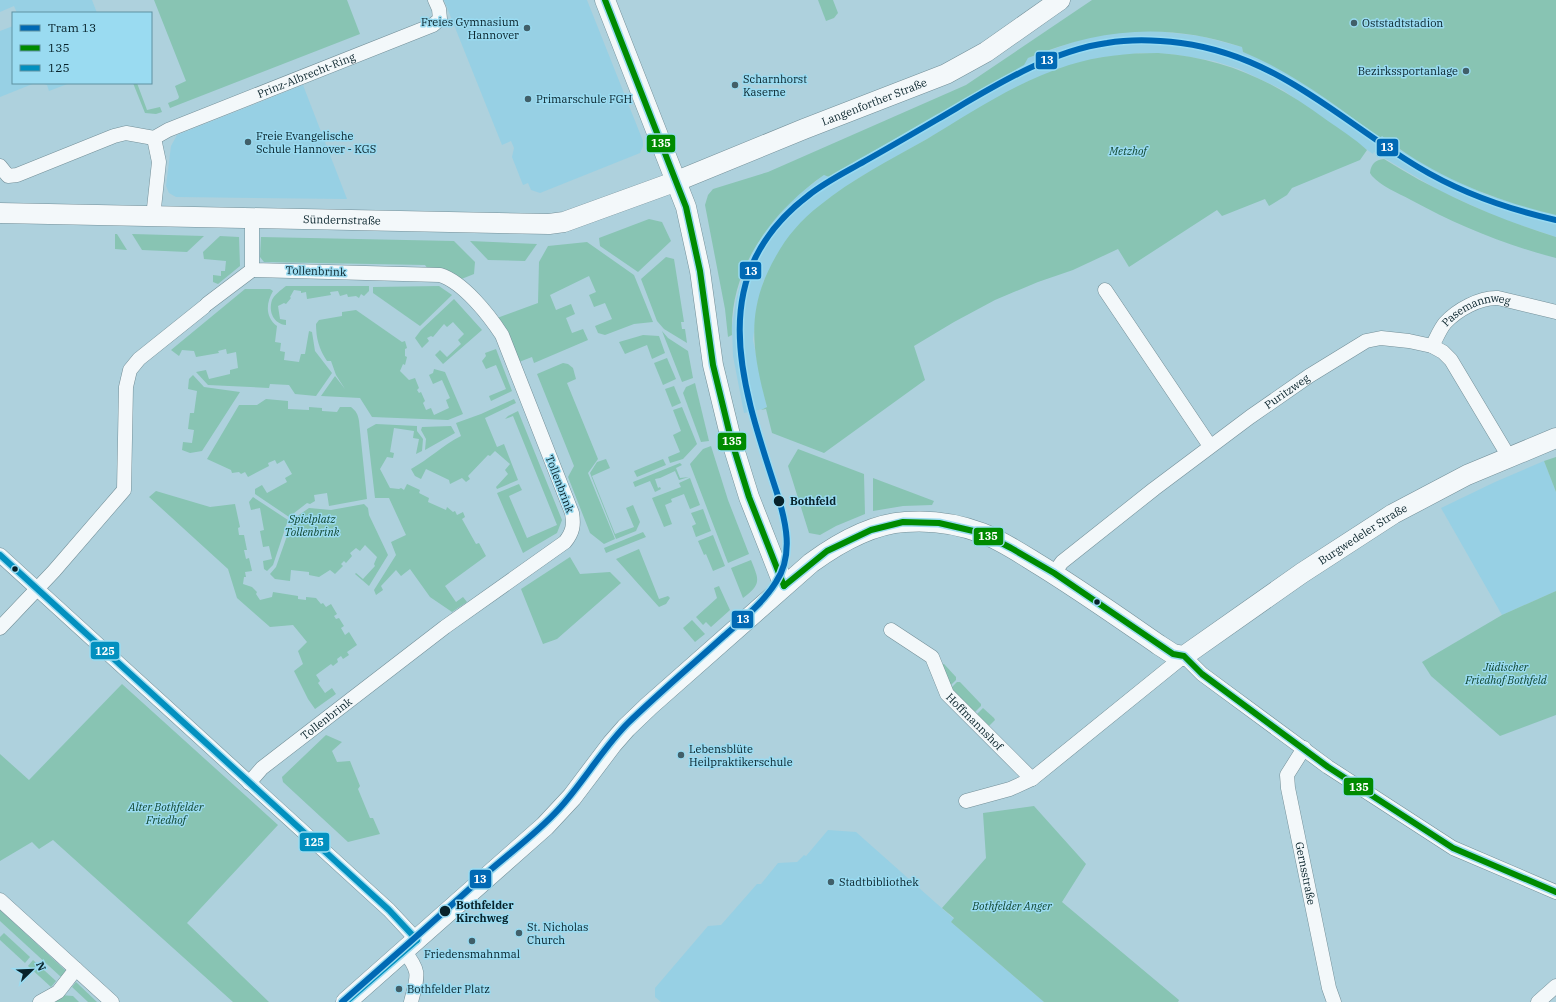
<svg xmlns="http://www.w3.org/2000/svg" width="1556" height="1002" viewBox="0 0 1556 1002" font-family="'IBM Plex Serif',serif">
  <rect width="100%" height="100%" fill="#aed1dd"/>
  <!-- built -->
  <g fill="#97d0e4">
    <path d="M 0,0 L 92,0 L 97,13 L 17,13 L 14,6 L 0,12 Z"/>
    <path d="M 444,0 L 587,0 L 643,141 L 643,146 L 640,153 L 540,193 L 531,190 L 528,183 L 523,185 L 512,157 L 514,148 L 511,141 L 502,145 Z"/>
    <path d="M 13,26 L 13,83 L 35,83 L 0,97 L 0,31 Z"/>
    <path d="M 1148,30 L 1200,36 L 1242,47 L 1243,52 L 1264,60 L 1298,79 L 1380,137 L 1382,136 L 1393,146 L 1439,172 L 1487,195 L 1556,215 L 1556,237 L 1502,219 L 1440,191 L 1374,152 L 1373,154 L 1283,90 L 1239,69 L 1214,61 L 1171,54 L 1141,53 L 1097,58 L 1056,70 L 1016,88 L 857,179 L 828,199 L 764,280 L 757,305 L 753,340 L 767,408 L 744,413 L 733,356 L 732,326 L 736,300 L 743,274 L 754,250 L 768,228 L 793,199 L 824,175 L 829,177 L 1023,65 L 1028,58 L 1082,39 L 1117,32 Z"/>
    <path d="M 41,83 L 70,83 L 49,91 L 47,85 Z"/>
    <path d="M 303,85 L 347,199 L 176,197 L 169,193 L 166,186 L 171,146 L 177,135 Z"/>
    <path d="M 1544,461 L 1556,492 L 1556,591 L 1502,615 L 1441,508 L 1495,482 Z"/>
    <path d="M 828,830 L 856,832 L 954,919 L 951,922 L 1044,1002 L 661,1002 L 655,997 L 655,988 L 708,926 L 721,925 L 757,884 L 761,884 L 778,863 L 797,862 L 804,855 L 806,856 Z"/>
  </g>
  <!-- green -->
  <g fill="#88c4b3">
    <path d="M 154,0 L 347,0 L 360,34 L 170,108 L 168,103 L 178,99 L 179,97 L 175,86 L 186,81 Z"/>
    <path d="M 818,0 L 833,0 L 838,13 L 834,18 L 826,21 Z"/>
    <path d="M 1092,0 L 1556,0 L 1556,215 C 1493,200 1433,176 1382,136 L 1380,138 C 1336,106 1294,73 1243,52 L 1242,47 C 1167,22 1100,28 1028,58 L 1024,65 L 829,177 L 824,175 C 772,211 729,269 732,335 L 728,337 L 725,309 L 705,205 L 708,195 L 713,189 L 768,172 L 966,85 Z"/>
    <path d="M 1158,53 C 1226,58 1274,81 1328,121 C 1341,130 1355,139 1367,150 L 1360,160 L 1292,188 L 1287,195 L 1269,206 L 1265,199 L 1222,216 L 1217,210 L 1129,267 L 1118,249 L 1073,270 L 1038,282 L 995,300 L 954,322 L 914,346 L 925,380 L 824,453 L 772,433 L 766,409 L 761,410 L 767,407 C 752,350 745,310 776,256 C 787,236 802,219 819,206 C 852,179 890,160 927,139 C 972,112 1018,81 1069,65 C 1098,56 1127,53 1158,53 Z"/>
    <path d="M 133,83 L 137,83 L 147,110 L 160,107 L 162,112 L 156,114 L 145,113 Z"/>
    <path d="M 1384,159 C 1438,193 1495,218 1556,237 L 1556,258 C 1505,245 1457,225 1411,200 C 1398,193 1381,186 1372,176 L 1370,173 C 1371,164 1375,160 1384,159 Z"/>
    <path d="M 649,219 L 662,222 L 671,241 L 638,272 L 600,246 L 599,238 Z"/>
    <path d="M 115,234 L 117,234 L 127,250 L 115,249 Z"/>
    <path d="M 132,234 L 204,236 L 187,252 L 142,250 Z"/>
    <path d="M 220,236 L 239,237 L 240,266 L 218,284 L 213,282 L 213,275 L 221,276 L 221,271 L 225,271 L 226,261 L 204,259 L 203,252 Z"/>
    <path d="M 261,237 L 454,241 L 475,262 L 474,274 L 459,280 L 428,269 L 425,265 L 264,262 L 260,257 Z"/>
    <path d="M 470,241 L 537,244 L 525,261 L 488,260 Z"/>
    <path d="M 587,242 L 634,275 L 653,322 L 634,324 L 605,335 L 598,333 L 595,326 L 612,319 L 605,303 L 594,307 L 589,295 L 596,292 L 589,276 L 550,295 L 556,310 L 571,304 L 575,314 L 566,318 L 572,333 L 583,329 L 588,340 L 534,363 L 532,357 L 519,362 L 497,318 L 538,303 L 539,262 L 548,246 Z"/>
    <path d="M 666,257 L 674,259 L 684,322 L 681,322 L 682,329 L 685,329 L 687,343 L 664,329 L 657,321 L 641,279 Z"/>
    <path d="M 286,286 L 369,286 L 369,291 L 364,296 L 361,294 L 359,298 L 356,296 L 348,297 L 347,294 L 340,296 L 338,291 L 330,292 L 331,295 L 307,299 L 306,292 L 301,293 L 301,291 L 294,290 L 290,297 L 291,298 L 286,304 L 284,303 L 278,306 L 280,319 L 286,320 L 286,325 C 274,324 268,312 272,300 C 274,295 281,290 286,286 Z"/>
    <path d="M 439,286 L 452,295 L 420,326 L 373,293 L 373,287 Z"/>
    <path d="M 245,289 L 270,289 L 273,291 C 266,303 265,317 277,326 L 275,342 L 281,343 L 280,351 L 285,352 L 284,360 L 299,362 L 301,354 L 305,354 L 309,331 L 312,332 L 315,351 L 332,373 L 316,396 L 295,394 L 289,385 L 270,384 L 269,388 L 208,385 L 196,372 L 206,370 L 209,379 L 230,374 L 230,370 L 238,368 L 236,352 L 227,354 L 226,349 L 218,351 L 219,353 L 196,357 L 194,351 L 182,350 L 179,356 L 171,350 Z"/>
    <path d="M 454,299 L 482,330 L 443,364 L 435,355 L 440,350 L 447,357 L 461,344 L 458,340 L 464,334 L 453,322 L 447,327 L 444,324 L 433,337 L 431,336 L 427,338 L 429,341 L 422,348 L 415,338 L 421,330 Z"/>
    <path d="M 356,310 L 402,342 L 405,341 L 407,348 L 405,349 L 405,356 L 407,357 L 405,365 L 403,364 L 400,371 L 409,380 L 415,378 L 419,388 L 417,390 L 419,393 L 421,392 L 425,401 L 423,403 L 426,410 L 431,408 L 434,415 L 449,408 L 446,400 L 450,398 L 442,380 L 433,384 L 429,375 L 433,373 L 434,369 L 445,372 L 463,414 L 448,420 L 372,417 L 360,398 L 321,396 L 335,376 L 345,389 L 336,375 L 331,361 L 327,361 C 319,349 316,338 316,324 L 319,320 L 342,316 L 342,312 Z"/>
    <path d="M 662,331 L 668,338 L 688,351 L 693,378 L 682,382 Z"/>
    <path d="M 643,335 L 659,336 L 665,353 L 652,359 L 647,345 L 625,354 L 619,342 Z"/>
    <path d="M 496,349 L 512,391 L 491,401 L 489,396 L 506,389 L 496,365 L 486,369 L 482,361 L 486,356 L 485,353 Z"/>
    <path d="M 667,358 L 676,379 L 663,385 L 654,363 Z"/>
    <path d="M 563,363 L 568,364 L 573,368 L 576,379 L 567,383 L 598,459 L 588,473 L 615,539 L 604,544 L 590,533 L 568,477 L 574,466 L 537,374 Z"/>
    <path d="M 193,375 L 204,387 L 240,392 L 202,451 L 190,453 L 182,450 L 183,442 L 192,443 L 194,430 L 188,429 L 190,413 L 194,413 L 197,391 L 188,389 L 189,379 Z"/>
    <path d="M 695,383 L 709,441 L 701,442 L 683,393 L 686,387 Z"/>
    <path d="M 674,386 L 681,403 L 672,407 L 665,389 Z"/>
    <path d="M 266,399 L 288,401 L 288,409 L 309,410 L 309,407 L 322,408 L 322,411 L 337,412 L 340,407 L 351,407 C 356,411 358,414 359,421 L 367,499 L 329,506 L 327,493 L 314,495 L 315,501 L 310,504 L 307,503 L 289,517 L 255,494 L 255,489 L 262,485 L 267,493 L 287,482 L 285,478 L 292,474 L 284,460 L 277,464 L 275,460 L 268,463 L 269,466 L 248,477 L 245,472 L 241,474 L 239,472 L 232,473 L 231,470 L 207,459 L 239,405 L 257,405 Z"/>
    <path d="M 514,399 L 516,403 L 485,418 L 497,447 L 504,444 L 518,480 L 497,489 L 496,487 L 508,474 L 505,470 L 510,464 L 495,451 L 490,456 L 488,455 L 468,476 L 470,479 L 466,482 L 462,478 L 450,484 L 449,480 L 426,469 L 421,479 L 415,476 L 411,469 C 429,459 443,445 461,436 L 456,423 L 481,414 Z"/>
    <path d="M 682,407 L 697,444 L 683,459 L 670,463 L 668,457 L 680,452 L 673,435 L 681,431 L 673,410 Z"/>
    <path d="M 518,411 L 562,520 L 557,533 L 523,553 L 497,493 L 519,484 L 522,490 L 509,496 L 527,538 L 557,525 L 513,416 L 505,419 L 508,416 Z"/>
    <path d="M 376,424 L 417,426 L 417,431 L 423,439 L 422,451 L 416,454 L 419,439 L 413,438 L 414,431 L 394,428 L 390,452 L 394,453 L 393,458 L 387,457 L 380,469 L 390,488 L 399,489 L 401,488 L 404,490 L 407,484 L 420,490 L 419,493 L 429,498 L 428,502 L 446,510 L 447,507 L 453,512 L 455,511 L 457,515 L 463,512 L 465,517 L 462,519 L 476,544 L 479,543 L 486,556 L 445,586 L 456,602 L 463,597 L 467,602 L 452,612 L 430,597 L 410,569 L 401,576 L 396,570 L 381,586 L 383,590 L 376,595 L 374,590 L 396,555 L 391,542 L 406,535 L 389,498 L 375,498 L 367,429 Z"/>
    <path d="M 451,426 L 455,433 L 425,450 L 426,439 L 421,430 L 422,427 Z"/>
    <path d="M 711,446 L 728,500 L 749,554 L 728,563 L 690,464 L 703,449 Z"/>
    <path d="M 798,449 L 864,474 L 865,514 L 836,526 L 820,535 L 809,533 L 788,466 Z"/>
    <path d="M 1556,457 L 1556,492 L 1544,461 Z"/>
    <path d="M 606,459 L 610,468 L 592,476 L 615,534 L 634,527 L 626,508 L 633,505 L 640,522 L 636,531 L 616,539 L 590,473 L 597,462 Z"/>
    <path d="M 663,459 L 666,465 L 637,477 L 634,471 Z"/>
    <path d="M 680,463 L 682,465 L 676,468 L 680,478 L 689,477 L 679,480 L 675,471 L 660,478 L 655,479 L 658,488 L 660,487 L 661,489 L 655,492 L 650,481 L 635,487 L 633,482 Z"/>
    <path d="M 690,478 L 700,505 L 690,509 L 684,494 L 671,499 L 672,502 L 665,505 L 672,524 L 664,527 L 652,498 L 681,487 L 679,483 Z"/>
    <path d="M 873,478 L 934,501 L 932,505 L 903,506 L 873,511 Z"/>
    <path d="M 156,491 L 210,507 L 235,504 L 240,527 L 238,528 L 239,535 L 244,535 L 247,550 L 244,550 L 246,559 L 249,558 L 252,571 L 245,572 L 246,577 L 244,577 L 243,584 L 252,587 L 257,592 L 256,594 L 260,600 L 272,597 L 273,592 L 298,596 L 298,599 L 306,600 L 306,597 L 316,598 L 321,604 L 323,603 L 326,607 L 331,604 L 337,614 L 334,616 L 336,619 L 339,618 L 344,626 L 341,628 L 345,635 L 349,632 L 357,645 L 347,652 L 349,655 L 343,659 L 341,656 L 337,659 L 338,662 L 333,666 L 331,664 L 316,675 L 320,681 L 318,683 L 325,693 L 332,688 L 336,694 L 315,709 L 308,699 L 294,671 L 303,664 L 298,651 L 307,642 L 293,625 L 270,627 L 237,598 L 228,569 L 149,497 Z"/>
    <path d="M 253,497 L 288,520 L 273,565 L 267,571 L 264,569 L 263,561 L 272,559 L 269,546 L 263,547 L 260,531 L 264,530 L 260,508 L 251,510 L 249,502 Z"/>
    <path d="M 364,504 L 368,508 L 369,515 L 388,555 L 369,586 L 355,574 L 356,573 L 363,579 L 375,566 L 374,564 L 377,557 L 365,545 L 360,551 L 356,548 L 350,553 L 352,556 L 346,563 L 344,561 L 341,564 L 343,566 L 335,574 L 330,570 L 319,577 L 309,575 L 309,572 L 291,570 L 290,581 L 275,579 L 270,574 L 276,567 L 293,519 L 309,508 L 331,510 Z"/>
    <path d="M 703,509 L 711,531 L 696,537 L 692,526 L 696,524 L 691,513 Z"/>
    <path d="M 643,532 L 646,537 L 606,553 L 604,548 Z"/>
    <path d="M 713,535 L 725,566 L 713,571 L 706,554 L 704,555 L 698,541 Z"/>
    <path d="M 639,549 L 659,599 L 668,596 L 670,598 L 666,604 L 659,607 L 616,559 Z"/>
    <path d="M 570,557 L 580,574 L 610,572 L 621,583 L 557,639 L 543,644 L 521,589 Z"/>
    <path d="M 751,560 C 759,580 762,584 743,598 L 731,568 Z"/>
    <path d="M 719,586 L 730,610 L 711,627 L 706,622 L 703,625 L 696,617 L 717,598 L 714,588 Z"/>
    <path d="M 1556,591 L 1556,715 L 1500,736 L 1431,676 L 1422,662 L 1502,615 Z"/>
    <path d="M 692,620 L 705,634 L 695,642 L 683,628 Z"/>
    <path d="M 941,664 L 944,664 L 956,677 L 956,680 L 949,687 Z"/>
    <path d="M 957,682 L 960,682 L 981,704 L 981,706 L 973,714 L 951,688 Z"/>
    <path d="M 122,684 L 278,825 L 187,923 L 269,1002 L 233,1002 L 53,840 L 39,849 L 32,842 L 0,861 L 0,754 L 29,780 Z"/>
    <path d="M 983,708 L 994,718 L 995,720 L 987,728 L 975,716 Z"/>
    <path d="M 326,735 L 342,742 L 332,751 L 337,762 L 350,761 L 360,786 L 358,789 L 370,818 L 373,818 L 380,834 L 348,842 L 283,782 L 282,777 Z"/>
    <path d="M 1034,806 L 1086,864 L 1062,902 L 1179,1000 L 1178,1002 L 1044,1002 L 951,922 L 954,918 L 942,908 L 986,858 L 983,813 Z"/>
    <path d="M 0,910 L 66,971 L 61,977 L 0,921 Z"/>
    <path d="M 4,933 L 30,957 L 25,963 L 0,940 L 0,937 Z"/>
    <path d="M 33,960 L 56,981 L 51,987 L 28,966 Z"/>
    <path d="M 76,982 L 97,1002 L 88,1002 L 72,987 Z"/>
    <path d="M 60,995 L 73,996 L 79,1002 L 50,1002 Z"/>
  </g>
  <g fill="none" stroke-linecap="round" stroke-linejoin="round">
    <!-- street casing -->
    <g stroke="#738f98" stroke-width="15">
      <g id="street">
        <path id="s1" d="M 0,166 L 8,176 L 17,175 L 114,136 L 126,133 L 154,138 L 168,130 L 433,25 L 440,19 L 439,9 L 435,0"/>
        <path d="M 153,217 L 159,162 L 154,138"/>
        <path d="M 1105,290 L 1210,446"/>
        <path d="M 207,304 L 252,270"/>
        <path id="s2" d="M 1432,346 C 1436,339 1440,329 1445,323 C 1457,310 1480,297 1498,298 L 1556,312"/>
        <path d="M 0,555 L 389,910 L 417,940"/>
        <path id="s3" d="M 1054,573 L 1062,562 L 1154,489 L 1250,417 L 1309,376 L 1366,341 L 1381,338 L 1409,341 L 1432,346 L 1443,352 L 1451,360 L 1509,457"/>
        <path d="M 0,628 L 54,571 L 124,490 L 126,387 L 130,370 L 139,359 L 204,307"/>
        <path id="s4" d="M 891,630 L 932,657 L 947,694 L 1032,779"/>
        <path id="s5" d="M 1304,748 L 1287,775 L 1288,788 L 1329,988 L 1334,1002"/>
        <path id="s6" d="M 249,783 L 262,768 L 445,627 L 565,542 C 573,532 574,525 572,513 L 502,335 C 489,315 463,282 440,275 L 252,270 L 252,219"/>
        <path d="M 966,801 L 1010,789 L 1032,779 L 1184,656 L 1202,674 L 1328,767 L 1453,848 L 1556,892"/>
        <path d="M 0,900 L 112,1002"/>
        <path d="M 404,951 C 422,973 417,977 411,1002"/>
        <path d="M 40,1002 L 58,992 L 76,969"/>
        <path d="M 1538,1002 L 1556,986"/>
      </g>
    </g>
    <!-- secondary casing -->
    <g stroke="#738f98" stroke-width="21">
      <g id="secondary">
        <path d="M 605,0 L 686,207 L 700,271 L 713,365 L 731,439 L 749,497 L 784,586"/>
        <path id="s7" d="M 0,213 L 549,224 L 564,222 L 677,181 L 804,129 L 946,74 L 986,52 L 1060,0"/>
        <path id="s8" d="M 346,1002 L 545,826 L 572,797 L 612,744 L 626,728 L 649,706 L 811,563 C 837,544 872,524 905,522 C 930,520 958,524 982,533 C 1000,540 1017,551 1033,561 C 1076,587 1117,616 1159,645 L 1173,654 L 1184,656 L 1302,573 L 1393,514 L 1467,475 L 1556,438"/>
      </g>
    </g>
    <!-- street -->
    <use href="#street" stroke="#f3f8fa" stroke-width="14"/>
    <!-- secondary -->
    <use href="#secondary" stroke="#f3f8fa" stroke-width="20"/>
    <!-- bus-1 casing -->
    <g stroke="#9adbf1" stroke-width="9">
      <g id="bus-1">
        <path d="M 605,0 L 686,207 L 700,271 L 713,365 L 731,439 L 749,497 L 784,586"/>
        <path d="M 784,586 L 827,551 L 871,530 L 903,522 L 939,523 L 982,533 L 1011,548 L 1054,573 L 1173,654 L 1184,656 L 1202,674 L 1328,767 L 1453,848 L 1556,892"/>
      </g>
    </g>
    <!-- bus-2 casing -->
    <g stroke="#9adbf1" stroke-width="9">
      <g id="bus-2">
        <path d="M 0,555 L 389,910 L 417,940"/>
        <path d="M 346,1002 L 417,940"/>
      </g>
    </g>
    <!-- bus-1 -->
    <use href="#bus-1" stroke="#008b00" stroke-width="6"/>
    <!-- bus-2 -->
    <use href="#bus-2" stroke="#0290bf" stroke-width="6"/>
    <!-- tram-1 casing -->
    <g stroke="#9adbf1" stroke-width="9">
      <path id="tram-1" d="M 342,1002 C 391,959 440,916 488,872 C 511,852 537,833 558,810 C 583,783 602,749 628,723 C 659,693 692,665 724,636 C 743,619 763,603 776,582 C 794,555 786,522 777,493 C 742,386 702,276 809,195 C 827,181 846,172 865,161 C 890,147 914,133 938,119 C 988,90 1048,51 1107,43 C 1131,39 1157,40 1181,43 C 1278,56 1338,119 1418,167 C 1461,193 1507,209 1556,220"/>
    </g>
    <!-- tram-1 -->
    <use href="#tram-1" stroke="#0069b4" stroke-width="6"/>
  </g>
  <!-- markers -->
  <g fill="#415f69" stroke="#9adbf1" stroke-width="1.5">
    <circle cx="1354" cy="23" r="4"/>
    <circle cx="527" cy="28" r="4"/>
    <circle cx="1466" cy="71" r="4"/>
    <circle cx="735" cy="85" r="4"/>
    <circle cx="528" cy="99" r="4"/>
    <circle cx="248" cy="142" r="4"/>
    <circle cx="681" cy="755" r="4"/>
    <circle cx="831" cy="882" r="4"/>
    <circle cx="519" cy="933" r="4"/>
    <circle cx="472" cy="941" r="4"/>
    <circle cx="399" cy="989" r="4"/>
  </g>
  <g fill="#07222a" stroke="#9adbf1" stroke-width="1.5">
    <circle cx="779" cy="501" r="6"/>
    <circle cx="15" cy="569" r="3.5"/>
    <circle cx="1097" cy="602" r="3.5"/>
    <circle cx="445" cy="911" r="6"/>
  </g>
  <g text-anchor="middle" stroke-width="3" stroke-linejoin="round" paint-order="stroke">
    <!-- poi labels -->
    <g font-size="11" fill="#07222a" stroke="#9adbf1" text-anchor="start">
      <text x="519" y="26" text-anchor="end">Freies Gymnasium<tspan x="519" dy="13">Hannover</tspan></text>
      <text x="1362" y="27">Oststadtstadion</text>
      <text x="1458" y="75" text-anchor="end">Bezirkssportanlage</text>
      <text x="743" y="83">Scharnhorst<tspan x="743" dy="13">Kaserne</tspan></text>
      <text x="536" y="103">Primarschule FGH</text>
      <text x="256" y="140">Freie Evangelische<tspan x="256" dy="13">Schule Hannover - KGS</tspan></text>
      <text x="689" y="753">Lebensblüte<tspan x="689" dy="13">Heilpraktikerschule</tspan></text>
      <text x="839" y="886">Stadtbibliothek</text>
      <text x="527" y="931">St. Nicholas<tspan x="527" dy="13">Church</tspan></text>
      <text x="472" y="958" text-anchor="middle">Friedensmahnmal</text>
      <text x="407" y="993">Bothfelder Platz</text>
    </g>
    <!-- street labels -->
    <g font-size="11" fill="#07222a" stroke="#9adbf1">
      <text dy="4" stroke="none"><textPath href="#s1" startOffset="332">Prinz-Albrecht-Ring</textPath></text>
      <text dy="4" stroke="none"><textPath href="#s7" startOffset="897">Langenforther Straße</textPath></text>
      <text dy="4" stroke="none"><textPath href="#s7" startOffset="342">Sündernstraße</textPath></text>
      <text transform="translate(316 271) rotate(2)" y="4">Tollenbrink</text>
      <text dy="4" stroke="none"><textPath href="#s2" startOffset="62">Pasemannweg</textPath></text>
      <text dy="4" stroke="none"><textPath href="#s3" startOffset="296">Puritzweg</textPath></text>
      <text transform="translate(560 484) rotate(69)" y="4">Tollenbrink</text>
      <text dy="4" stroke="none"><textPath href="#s8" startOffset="1277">Burgwedeler Straße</textPath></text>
      <text dy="4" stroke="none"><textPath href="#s6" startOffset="101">Tollenbrink</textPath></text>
      <text dy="4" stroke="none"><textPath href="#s4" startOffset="128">Hoffmannshof</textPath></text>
      <text dy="4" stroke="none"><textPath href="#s5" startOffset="132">Gernsstraße</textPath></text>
    </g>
    <!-- park labels -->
    <g font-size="11" font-style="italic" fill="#0f462f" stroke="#9adbf1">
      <text x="1128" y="155">Metzhof</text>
      <text x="312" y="523">Spielplatz<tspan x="312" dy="13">Tollenbrink</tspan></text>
      <text x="1506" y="671">Jüdischer<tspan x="1506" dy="13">Friedhof Bothfeld</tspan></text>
      <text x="166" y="811">Alter Bothfelder<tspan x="166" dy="13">Friedhof</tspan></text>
      <text x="1012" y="910">Bothfelder Anger</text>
    </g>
    <!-- stop labels -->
    <g font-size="11" font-weight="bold" fill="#07222a" stroke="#9adbf1" text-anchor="start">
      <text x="790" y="505">Bothfeld</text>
      <text x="456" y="909">Bothfelder<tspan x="456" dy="13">Kirchweg</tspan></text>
    </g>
  </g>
  <g stroke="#9adbf1" stroke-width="1.5">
    <rect x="1035" y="51" width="23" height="19" rx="4" fill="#0069b4"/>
    <rect x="646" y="134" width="30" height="19" rx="4" fill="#008b00"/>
    <rect x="1376" y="138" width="23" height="19" rx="4" fill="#0069b4"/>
    <rect x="739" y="261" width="23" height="19" rx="4" fill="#0069b4"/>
    <rect x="717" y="432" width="30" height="19" rx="4" fill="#008b00"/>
    <rect x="973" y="527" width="31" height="19" rx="4" fill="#008b00"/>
    <rect x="731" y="610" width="23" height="19" rx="4" fill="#0069b4"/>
    <rect x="90" y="641" width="30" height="19" rx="4" fill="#0290bf"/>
    <rect x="1343" y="777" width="31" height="19" rx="4" fill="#008b00"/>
    <rect x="299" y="832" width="31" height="20" rx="4" fill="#0290bf"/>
    <rect x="469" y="869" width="23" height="20" rx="4" fill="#0069b4"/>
  </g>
  <g font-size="11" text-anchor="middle" font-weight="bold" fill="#fff">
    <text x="1047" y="64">13</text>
    <text x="661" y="147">135</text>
    <text x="1387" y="151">13</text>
    <text x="751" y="275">13</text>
    <text x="732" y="445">135</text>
    <text x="988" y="540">135</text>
    <text x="743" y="623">13</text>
    <text x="105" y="655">125</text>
    <text x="1359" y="791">135</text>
    <text x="314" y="846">125</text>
    <text x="480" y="883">13</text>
  </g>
  <!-- legend -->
  <rect x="12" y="12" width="140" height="72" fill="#9adbf1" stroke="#5f91a1"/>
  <rect x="20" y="25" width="20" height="6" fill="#0069b4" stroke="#5f91a1"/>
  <text x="48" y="32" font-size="12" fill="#07222a">Tram 13</text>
  <rect x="20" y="45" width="20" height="6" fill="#008b00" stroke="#5f91a1"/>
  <text x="48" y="52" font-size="12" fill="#07222a">135</text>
  <rect x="20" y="65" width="20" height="6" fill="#0290bf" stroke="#5f91a1"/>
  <text x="48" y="72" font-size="12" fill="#07222a">125</text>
  <!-- north arrow -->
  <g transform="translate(32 970) rotate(67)" stroke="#9adbf1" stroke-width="3" paint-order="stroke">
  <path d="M0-3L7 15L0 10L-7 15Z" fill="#07222a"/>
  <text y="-6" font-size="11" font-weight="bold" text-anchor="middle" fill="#07222a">N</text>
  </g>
</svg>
